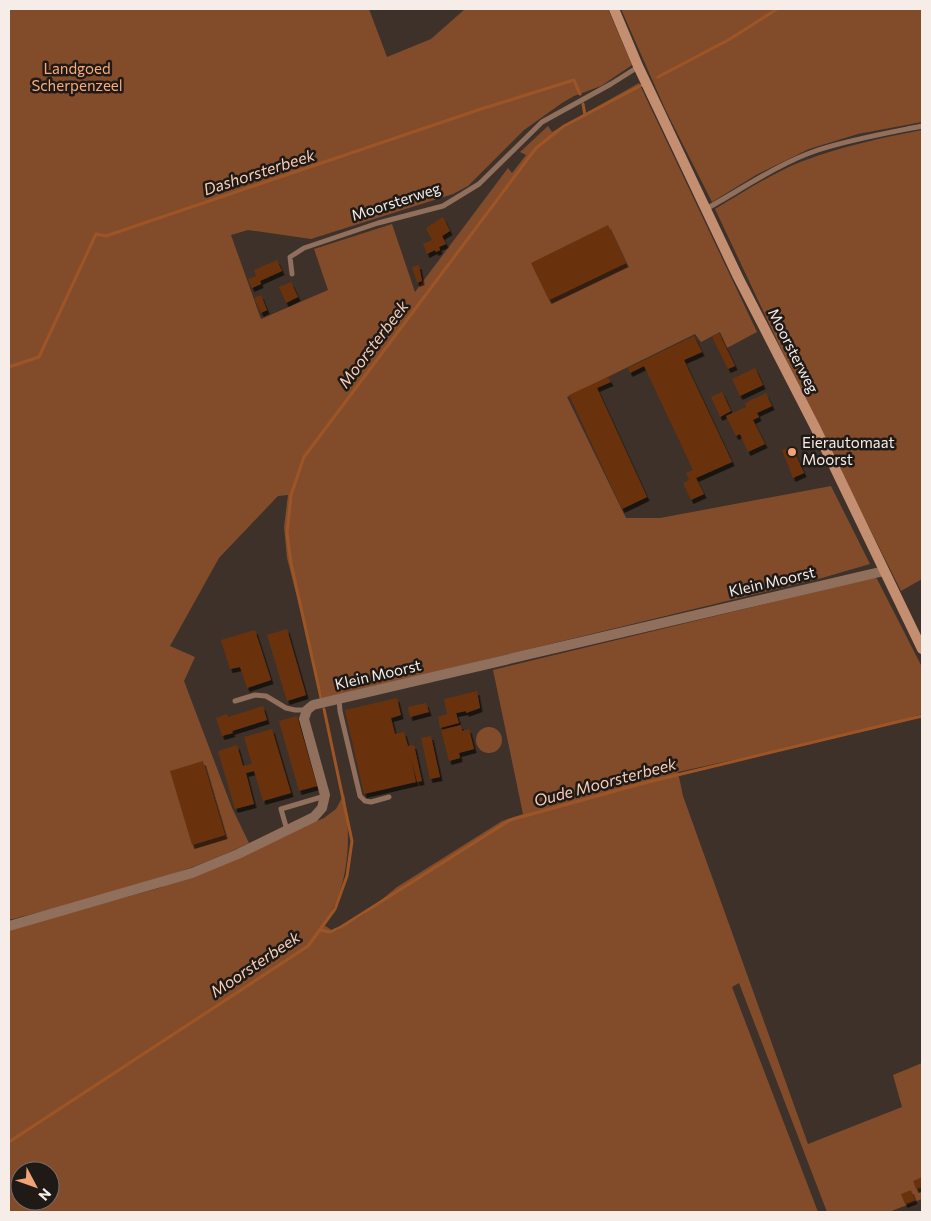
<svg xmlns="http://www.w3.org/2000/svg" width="931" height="1221" viewBox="0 0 931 1221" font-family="Commissioner,sans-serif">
  <defs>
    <filter id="shadow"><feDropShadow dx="2.5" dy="4" stdDeviation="0" flood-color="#0009"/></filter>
  </defs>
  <rect width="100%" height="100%" fill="#3d3129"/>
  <!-- green -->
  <g fill="#824c2b" fill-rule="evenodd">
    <path d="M 9,9 L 369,9 L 387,57 L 431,39 L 465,9 L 608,9 L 632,65 L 601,86 L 574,96 L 562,103 L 524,130 L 468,186 L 453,194 L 311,239 L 248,230 L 231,235 L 261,319 L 328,290 L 314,249 L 392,224 L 415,292 L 508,168 L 512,173 L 526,155 L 520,152 L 548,126 L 552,132 L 639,83 L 757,332 L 727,348 L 720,332 L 701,342 L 695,334 L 567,397 L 626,518 L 660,518 L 831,486 L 870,564 L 822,578 L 323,699 L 287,558 L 284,527 L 288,495 L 278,496 L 219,558 L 170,646 L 195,657 L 184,681 L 232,808 L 249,843 C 173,880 90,899 9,920 Z"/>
    <path d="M 621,9 L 922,9 L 922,122 L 858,134 L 809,149 L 756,175 L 712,202 L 666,111 Z"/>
    <path d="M 922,130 L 922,579 L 901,591 L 800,389 L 715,209 C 744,192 772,173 803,161 C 842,146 882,138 922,130 Z"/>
    <path d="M 876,577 L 922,667 L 922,714 L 874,729 L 678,772 L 683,796 L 808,1144 L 902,1107 L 893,1075 L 922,1063 L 922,1199 L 889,1212 L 827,1212 L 739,983 L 732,987 L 818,1212 L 9,1212 L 9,930 L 159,888 L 324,818 L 336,809 L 344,794 C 352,839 349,887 324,925 L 333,931 L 338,930 L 363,915 L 397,887 L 502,821 L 523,814 L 493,670 ZM 20,1171 L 50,1171 L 50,1201 L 20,1201 Z"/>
    <circle cx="489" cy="740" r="13"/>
  </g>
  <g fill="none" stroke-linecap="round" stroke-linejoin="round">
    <!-- stream -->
    <g stroke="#9e5526" stroke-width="3">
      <path d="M 658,77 L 730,39 L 777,9"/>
      <path d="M 583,104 L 585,115"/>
      <path d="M 9,367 L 39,357 L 96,234 L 106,236 L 481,109 L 574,80 L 580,94"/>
      <path d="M 321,698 L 291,563 L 287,533 L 291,495 L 304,457 L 536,148 L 564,126 L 642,85"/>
      <path d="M 320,930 L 330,932 L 341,927 L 510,820 L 644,783 L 922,716"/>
      <path d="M 9,1142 L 308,946 L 335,909 L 347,876 L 352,841 L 324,709"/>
    </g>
  </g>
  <!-- building -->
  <g fill="#69330e" filter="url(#shadow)">
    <path d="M 443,217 L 450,231 L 442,236 L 446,244 L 439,247 L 440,250 L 436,252 L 435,250 L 427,254 L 423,244 L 432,240 L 426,228 Z"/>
    <path d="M 608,225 L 626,263 L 549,300 L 531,263 Z"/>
    <path d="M 277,260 L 282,271 L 260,281 L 261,284 L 252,288 L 248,279 L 256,276 L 254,270 Z"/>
    <path d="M 419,265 L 422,281 L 417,283 L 412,267 Z"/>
    <path d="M 291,282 L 298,297 L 286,303 L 279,287 Z"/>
    <path d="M 261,295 L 267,310 L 261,313 L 254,298 Z"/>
    <path d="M 719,333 L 735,366 L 728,369 L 712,337 Z"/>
    <path d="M 694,336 L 702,352 L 684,360 L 732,462 L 696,478 L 704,494 L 691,500 L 683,483 L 689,480 L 686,473 L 693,470 L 644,366 L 630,373 L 628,368 Z"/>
    <path d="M 755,368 L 763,385 L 740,396 L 732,379 Z"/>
    <path d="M 608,377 L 611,382 L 597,388 L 647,497 L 622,509 L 569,395 Z"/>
    <path d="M 722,392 L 731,411 L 720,417 L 711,397 Z"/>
    <path d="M 766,393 L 772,406 L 757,413 L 759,417 L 753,420 L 765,444 L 748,452 L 740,434 L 736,436 L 726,416 L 746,407 L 745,403 Z"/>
    <path d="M 792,446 L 804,473 L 793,478 L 782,450 Z"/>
    <path d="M 287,629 L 306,695 L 287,701 L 267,635 Z"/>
    <path d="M 255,630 L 271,680 L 247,688 L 240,667 L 230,669 L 221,640 Z"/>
    <path d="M 477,691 L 480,708 L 466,713 L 466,711 L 456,713 L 459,723 L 440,728 L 438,717 L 447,714 L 444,699 Z"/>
    <path d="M 397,698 L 401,715 L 391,718 L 395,734 L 404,732 L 408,746 L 414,745 L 422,781 L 417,782 L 411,758 L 416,782 L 364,794 L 345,710 Z"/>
    <path d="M 426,703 L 429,712 L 410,717 L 408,707 Z"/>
    <path d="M 263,706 L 267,720 L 232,731 L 233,733 L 222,736 L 216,718 L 227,714 L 228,717 Z"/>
    <path d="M 297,716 L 317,786 L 299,791 L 279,721 Z"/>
    <path d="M 461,725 L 462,731 L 469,729 L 474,749 L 459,753 L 460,758 L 449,761 L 441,730 Z"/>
    <path d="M 272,729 L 291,793 L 263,801 L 254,771 L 246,773 L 254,804 L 235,809 L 218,751 L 237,745 L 243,766 L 252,764 L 244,737 Z"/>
    <path d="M 431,736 L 440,777 L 430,779 L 421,738 Z"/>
    <path d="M 203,761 L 225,835 L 192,845 L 170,771 Z"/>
    <path d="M 922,1177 L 922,1187 L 916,1189 L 913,1181 Z"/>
    <path d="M 911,1190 L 915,1200 L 905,1204 L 901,1194 Z"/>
  </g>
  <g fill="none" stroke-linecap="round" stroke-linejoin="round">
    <!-- lane -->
    <g stroke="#906f5c" stroke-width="5">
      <path d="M 706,209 C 742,189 779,163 818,150 C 852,139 887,133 922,126"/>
      <path d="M 292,274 L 290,257 L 304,248 L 378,223 L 443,206 L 479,184 L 542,122 L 611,84 L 638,67"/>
      <path d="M 339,699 L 340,711 L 360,796 L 365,801 L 371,802 L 389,797"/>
      <path d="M 235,701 L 255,695 L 266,696 L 286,708 L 295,710 L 307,710"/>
      <path d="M 287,830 L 281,809 L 325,796"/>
    </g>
    <!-- street -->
    <path stroke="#906f5c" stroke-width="10" d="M 9,926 L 192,873 L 238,854 L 314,817 L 322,808 L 325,795 L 304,719 L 307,710 L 313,705 L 884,571"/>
    <!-- secondary -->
    <path stroke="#c48f71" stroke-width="10" d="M 614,9 L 638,66 L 738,277 L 815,427 L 922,649"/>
  </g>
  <!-- markers -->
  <circle fill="#efa377" stroke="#201a17" stroke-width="2" cx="792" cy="452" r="5"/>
  <g text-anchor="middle" stroke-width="5" stroke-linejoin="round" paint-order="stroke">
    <!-- park labels -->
    <g font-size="15" fill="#fcab7b" stroke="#201a17">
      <text x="77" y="74">Landgoed<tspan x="77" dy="17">Scherpenzeel</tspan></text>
    </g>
    <!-- street labels -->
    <g font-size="15" fill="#f6ede8" stroke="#201a17">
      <text transform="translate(396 202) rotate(-18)" y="5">Moorsterweg</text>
      <text transform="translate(793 351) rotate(63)" y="5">Moorsterweg</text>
      <text transform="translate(772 582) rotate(-13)" y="5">Klein Moorst</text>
      <text transform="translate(378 675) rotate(-13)" y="5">Klein Moorst</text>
    </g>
    <!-- poi labels -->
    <g font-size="15" fill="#f6ede8" stroke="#201a17" text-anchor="start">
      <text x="802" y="448">Eierautomaat<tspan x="802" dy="17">Moorst</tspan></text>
    </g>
    <!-- water labels -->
    <g font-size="16" font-style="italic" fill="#f9ceb7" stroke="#201a17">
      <text transform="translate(259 172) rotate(-18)" y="6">Dashorsterbeek</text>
      <text transform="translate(373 344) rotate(-53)" y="6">Moorsterbeek</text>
      <text transform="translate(605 782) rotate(-15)" y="6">Oude Moorsterbeek</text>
      <text transform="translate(255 964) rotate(-34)" y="6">Moorsterbeek</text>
    </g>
  </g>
  <!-- border -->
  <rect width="931" height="1221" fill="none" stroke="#f6ede8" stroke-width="20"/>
  <!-- north arrow -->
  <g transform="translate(35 1186) rotate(131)"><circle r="24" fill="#201a17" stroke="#766e6b"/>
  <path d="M0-4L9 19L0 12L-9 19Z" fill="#efa377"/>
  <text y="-8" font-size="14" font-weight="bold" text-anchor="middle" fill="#f6ede8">N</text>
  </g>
</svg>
